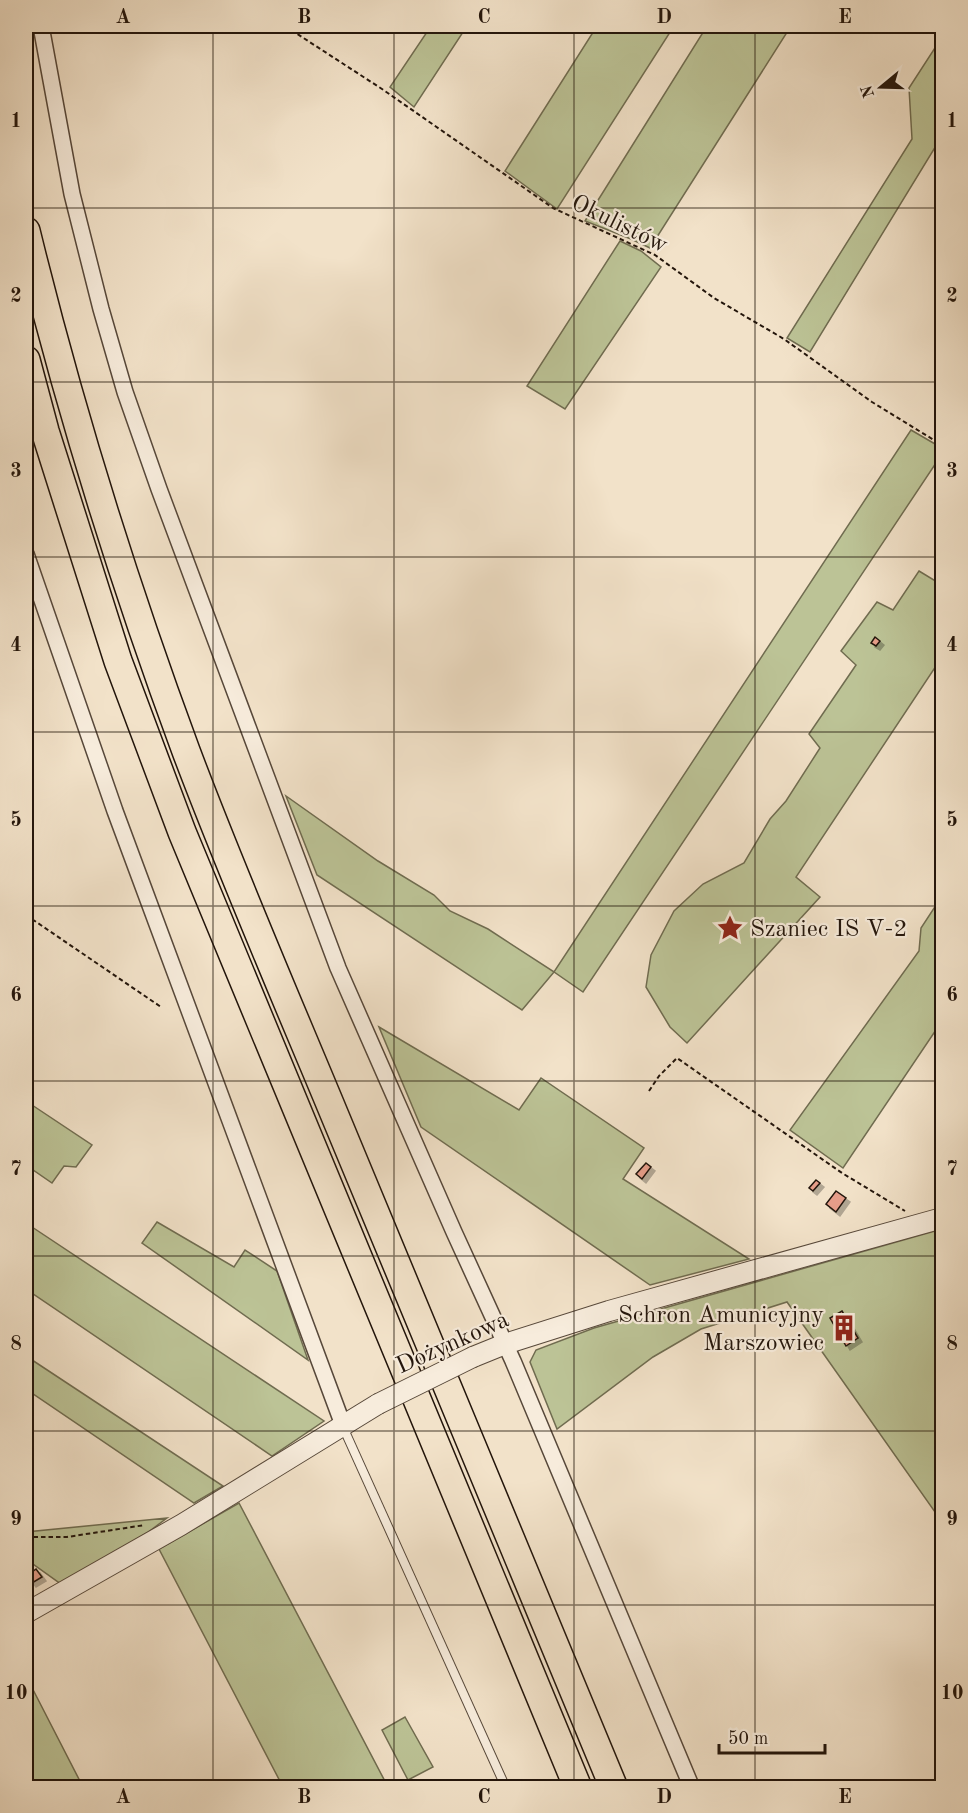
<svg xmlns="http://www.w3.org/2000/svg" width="968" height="1813" viewBox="0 0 968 1813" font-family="'Old Standard TT',serif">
  <defs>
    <filter id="shadow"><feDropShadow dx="4" dy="4" stdDeviation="0" flood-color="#0004"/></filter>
  </defs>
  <rect width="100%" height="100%" fill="#f2e2c9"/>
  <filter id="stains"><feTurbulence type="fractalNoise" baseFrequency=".00333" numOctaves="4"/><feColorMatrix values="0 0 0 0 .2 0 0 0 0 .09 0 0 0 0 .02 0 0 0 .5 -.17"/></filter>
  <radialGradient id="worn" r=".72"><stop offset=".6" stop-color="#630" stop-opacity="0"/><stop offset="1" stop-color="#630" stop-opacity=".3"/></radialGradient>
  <!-- green -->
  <g fill="#bcc396" stroke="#706c50" stroke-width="1.5">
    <path d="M 431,26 L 467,26 L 414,107 L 390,87 Z"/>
    <path d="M 597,26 L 674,26 L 557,209 L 505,171 Z"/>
    <path d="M 707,26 L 791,26 L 650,248 L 631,239 L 585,221 Z"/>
    <path d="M 942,37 L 942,136 L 810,352 L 787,338 L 912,139 L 909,88 Z"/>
    <path d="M 620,241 L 641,251 L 661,267 L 565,409 L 527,386 Z"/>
    <path d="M 911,430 L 942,448 L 942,454 L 583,992 L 554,972 L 522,1010 L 317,875 L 286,796 L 378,861 L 434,895 L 450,911 L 488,929 L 554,972 Z"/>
    <path d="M 919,571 L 937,582 L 942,574 L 942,657 L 796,877 L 820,897 L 687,1043 L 670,1027 L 646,987 L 651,955 L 674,911 L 703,884 L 744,863 L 770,819 L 786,801 L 820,748 L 809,734 L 856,665 L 841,651 L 877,602 L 893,610 Z"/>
    <path d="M 942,896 L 942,1021 L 843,1168 L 790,1130 L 919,951 L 921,928 Z"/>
    <path d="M 379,1027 L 519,1110 L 541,1078 L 644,1148 L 623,1179 L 749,1259 L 650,1285 L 421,1127 Z"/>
    <path d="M 26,1101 L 92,1145 L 76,1167 L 64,1166 L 52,1183 L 26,1165 Z"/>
    <path d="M 157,1222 L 234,1267 L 245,1250 L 277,1271 L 308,1360 L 142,1243 Z"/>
    <path d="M 26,1223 L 324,1421 L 272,1456 L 26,1289 Z"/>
    <path d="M 942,1229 L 942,1522 L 787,1302 L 701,1329 L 653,1357 L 557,1429 L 530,1362 L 536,1350 L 594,1328 Z"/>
    <path d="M 26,1356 L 223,1486 L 194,1503 L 26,1389 Z"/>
    <path d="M 239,1503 L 388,1787 L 283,1787 L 159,1549 Z"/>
    <path d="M 167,1518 L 147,1533 L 61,1584 L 26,1559 L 26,1532 Z"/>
    <path d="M 26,1676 L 83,1787 L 26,1787 Z"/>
    <path d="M 405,1717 L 433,1767 L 408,1780 L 382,1730 Z"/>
  </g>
  <!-- building -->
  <g fill="#e69d89" stroke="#23150b" stroke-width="1.5" filter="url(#shadow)">
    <path d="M 875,637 L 880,641 L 876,646 L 871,643 Z"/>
    <path d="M 646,1163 L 651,1167 L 642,1179 L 636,1174 Z"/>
    <path d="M 816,1180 L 820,1183 L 813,1191 L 809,1188 Z"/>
    <path d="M 836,1191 L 846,1198 L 836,1212 L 826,1204 Z"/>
    <path d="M 842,1311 L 858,1338 L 846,1346 L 830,1318 Z"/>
    <path d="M 36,1569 L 42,1577 L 32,1583 L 27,1576 Z"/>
  </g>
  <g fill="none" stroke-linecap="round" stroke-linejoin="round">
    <!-- service casing -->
    <g stroke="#57483a" stroke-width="10">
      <path id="service" d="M 343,1427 L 506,1788"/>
    </g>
    <!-- minor casing -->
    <g stroke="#57483a" stroke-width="18">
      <g id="minor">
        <path d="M 41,26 L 72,194 L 101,309 L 125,392 L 159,489 L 338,968 L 454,1232 L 513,1361 L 692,1788"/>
        <path d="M 26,554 L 115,811 L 343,1425"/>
      </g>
    </g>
    <!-- tertiary casing -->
    <g stroke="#57483a" stroke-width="22">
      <g id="tertiary">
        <path d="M 473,1357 L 505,1344 L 609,1311 L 942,1218"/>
        <path d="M 26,1613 L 181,1525 L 378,1404"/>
      </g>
    </g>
    <!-- motorway casing -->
    <g stroke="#23150b" stroke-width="30">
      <g id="motorway">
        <path d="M 26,231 C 69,407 123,581 186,751 C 230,868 280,984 328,1099 C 423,1329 519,1558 614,1788"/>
        <path d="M 26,360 L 45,431 L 118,661 L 182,832 L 578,1788"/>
      </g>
    </g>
    <!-- path -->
    <g stroke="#23150b" stroke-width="2" stroke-dasharray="4.5 3" stroke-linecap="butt">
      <path d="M 285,26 L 382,89 L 553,208 L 655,255 L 714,298 L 784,339 L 872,402 L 942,445"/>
      <path d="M 26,915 L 161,1007"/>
      <path d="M 649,1091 L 659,1076 L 677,1058 L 842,1173 L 905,1211"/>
      <path d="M 26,1537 L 67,1537 L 145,1525"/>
    </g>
    <!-- service -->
    <use href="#service" stroke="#f7ecdc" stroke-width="8"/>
    <!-- minor -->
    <use href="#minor" stroke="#f7ecdc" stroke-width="15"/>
    <!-- tertiary -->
    <use href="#tertiary" stroke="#f7ecdc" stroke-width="20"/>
    <!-- motorway -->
    <use href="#motorway" stroke="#f2e2c9" stroke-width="27"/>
    <!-- tertiary-bridge casing -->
    <g stroke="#57483a" stroke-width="22" stroke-linecap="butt">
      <path id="tertiary-bridge" d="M 378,1404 L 473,1357"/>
    </g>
    <!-- tertiary-bridge -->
    <use href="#tertiary-bridge" stroke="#f7ecdc" stroke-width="20"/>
  </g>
  <!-- grid -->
  <path fill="none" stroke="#23150b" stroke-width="1.5" stroke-opacity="0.55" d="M 213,26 L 213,1788M 394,26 L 394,1788M 574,26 L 574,1788M 755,26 L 755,1788M 26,208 L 942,208M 26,382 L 942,382M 26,557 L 942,557M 26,732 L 942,732M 26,906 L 942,906M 26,1081 L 942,1081M 26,1256 L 942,1256M 26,1431 L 942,1431M 26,1605 L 942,1605"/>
  <!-- icons -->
  <defs>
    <g id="sight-bare" transform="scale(2.07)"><path d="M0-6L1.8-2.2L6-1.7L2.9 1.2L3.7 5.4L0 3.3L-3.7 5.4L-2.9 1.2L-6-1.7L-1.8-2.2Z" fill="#8f2418" stroke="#f7ecdc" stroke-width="2.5" paint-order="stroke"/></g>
    <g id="building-bare" transform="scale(2.07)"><path d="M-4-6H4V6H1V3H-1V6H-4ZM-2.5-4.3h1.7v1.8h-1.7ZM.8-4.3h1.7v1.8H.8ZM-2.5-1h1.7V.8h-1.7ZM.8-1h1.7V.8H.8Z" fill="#8f2418" stroke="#f7ecdc" stroke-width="2.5" paint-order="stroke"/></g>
  </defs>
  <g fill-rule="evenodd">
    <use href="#sight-bare" x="730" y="928"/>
    <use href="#building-bare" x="844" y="1328"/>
  </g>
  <g text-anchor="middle" stroke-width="4.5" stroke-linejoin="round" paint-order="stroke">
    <!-- street labels -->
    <g font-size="24" fill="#23150b" stroke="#f7ecdc">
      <text transform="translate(620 223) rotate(26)" y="8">Okulistów</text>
      <text transform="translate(452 1342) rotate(-24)" y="8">Dożynkowa</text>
    </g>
    <!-- poi labels -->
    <g font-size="24" fill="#23150b" stroke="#f7ecdc" text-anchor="start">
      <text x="750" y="936">Szaniec IS V-2</text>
      <text x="824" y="1322" text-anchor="end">Schron Amunicyjny<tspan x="824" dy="28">Marszowiec</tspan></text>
    </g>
  </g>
  <!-- margin -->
  <rect width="968" height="1813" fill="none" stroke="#f2e2c9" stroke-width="66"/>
  <!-- north arrow -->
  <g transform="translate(881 87) rotate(251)" stroke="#f7ecdc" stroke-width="4.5" paint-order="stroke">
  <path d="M0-4.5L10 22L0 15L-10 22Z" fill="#23150b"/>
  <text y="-9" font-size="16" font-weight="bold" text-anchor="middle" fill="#23150b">N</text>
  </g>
  <!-- scale -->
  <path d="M719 1744v9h106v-9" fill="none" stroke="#23150b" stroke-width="3"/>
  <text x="728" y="1744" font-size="18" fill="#23150b" stroke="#f7ecdc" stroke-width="4.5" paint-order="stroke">50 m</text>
  <rect x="33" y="33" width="902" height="1747" fill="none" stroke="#23150b" stroke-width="2"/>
  <g font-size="20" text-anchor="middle" font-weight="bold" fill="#23150b">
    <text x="123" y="23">A</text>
    <text x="304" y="23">B</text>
    <text x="484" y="23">C</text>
    <text x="664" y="23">D</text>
    <text x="845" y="23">E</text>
    <text x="16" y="127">1</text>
    <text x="952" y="127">1</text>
    <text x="16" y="302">2</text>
    <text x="952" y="302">2</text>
    <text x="16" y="477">3</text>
    <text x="952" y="477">3</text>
    <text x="16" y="651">4</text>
    <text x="952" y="651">4</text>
    <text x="16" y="826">5</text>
    <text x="952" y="826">5</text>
    <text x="16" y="1001">6</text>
    <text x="952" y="1001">6</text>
    <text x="16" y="1175">7</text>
    <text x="952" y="1175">7</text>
    <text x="16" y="1350">8</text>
    <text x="952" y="1350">8</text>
    <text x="16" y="1525">9</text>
    <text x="952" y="1525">9</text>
    <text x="16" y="1699">10</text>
    <text x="952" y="1699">10</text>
    <text x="123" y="1803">A</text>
    <text x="304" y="1803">B</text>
    <text x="484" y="1803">C</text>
    <text x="664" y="1803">D</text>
    <text x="845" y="1803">E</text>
  </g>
  <rect width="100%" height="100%" filter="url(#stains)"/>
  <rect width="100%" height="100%" fill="url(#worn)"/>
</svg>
